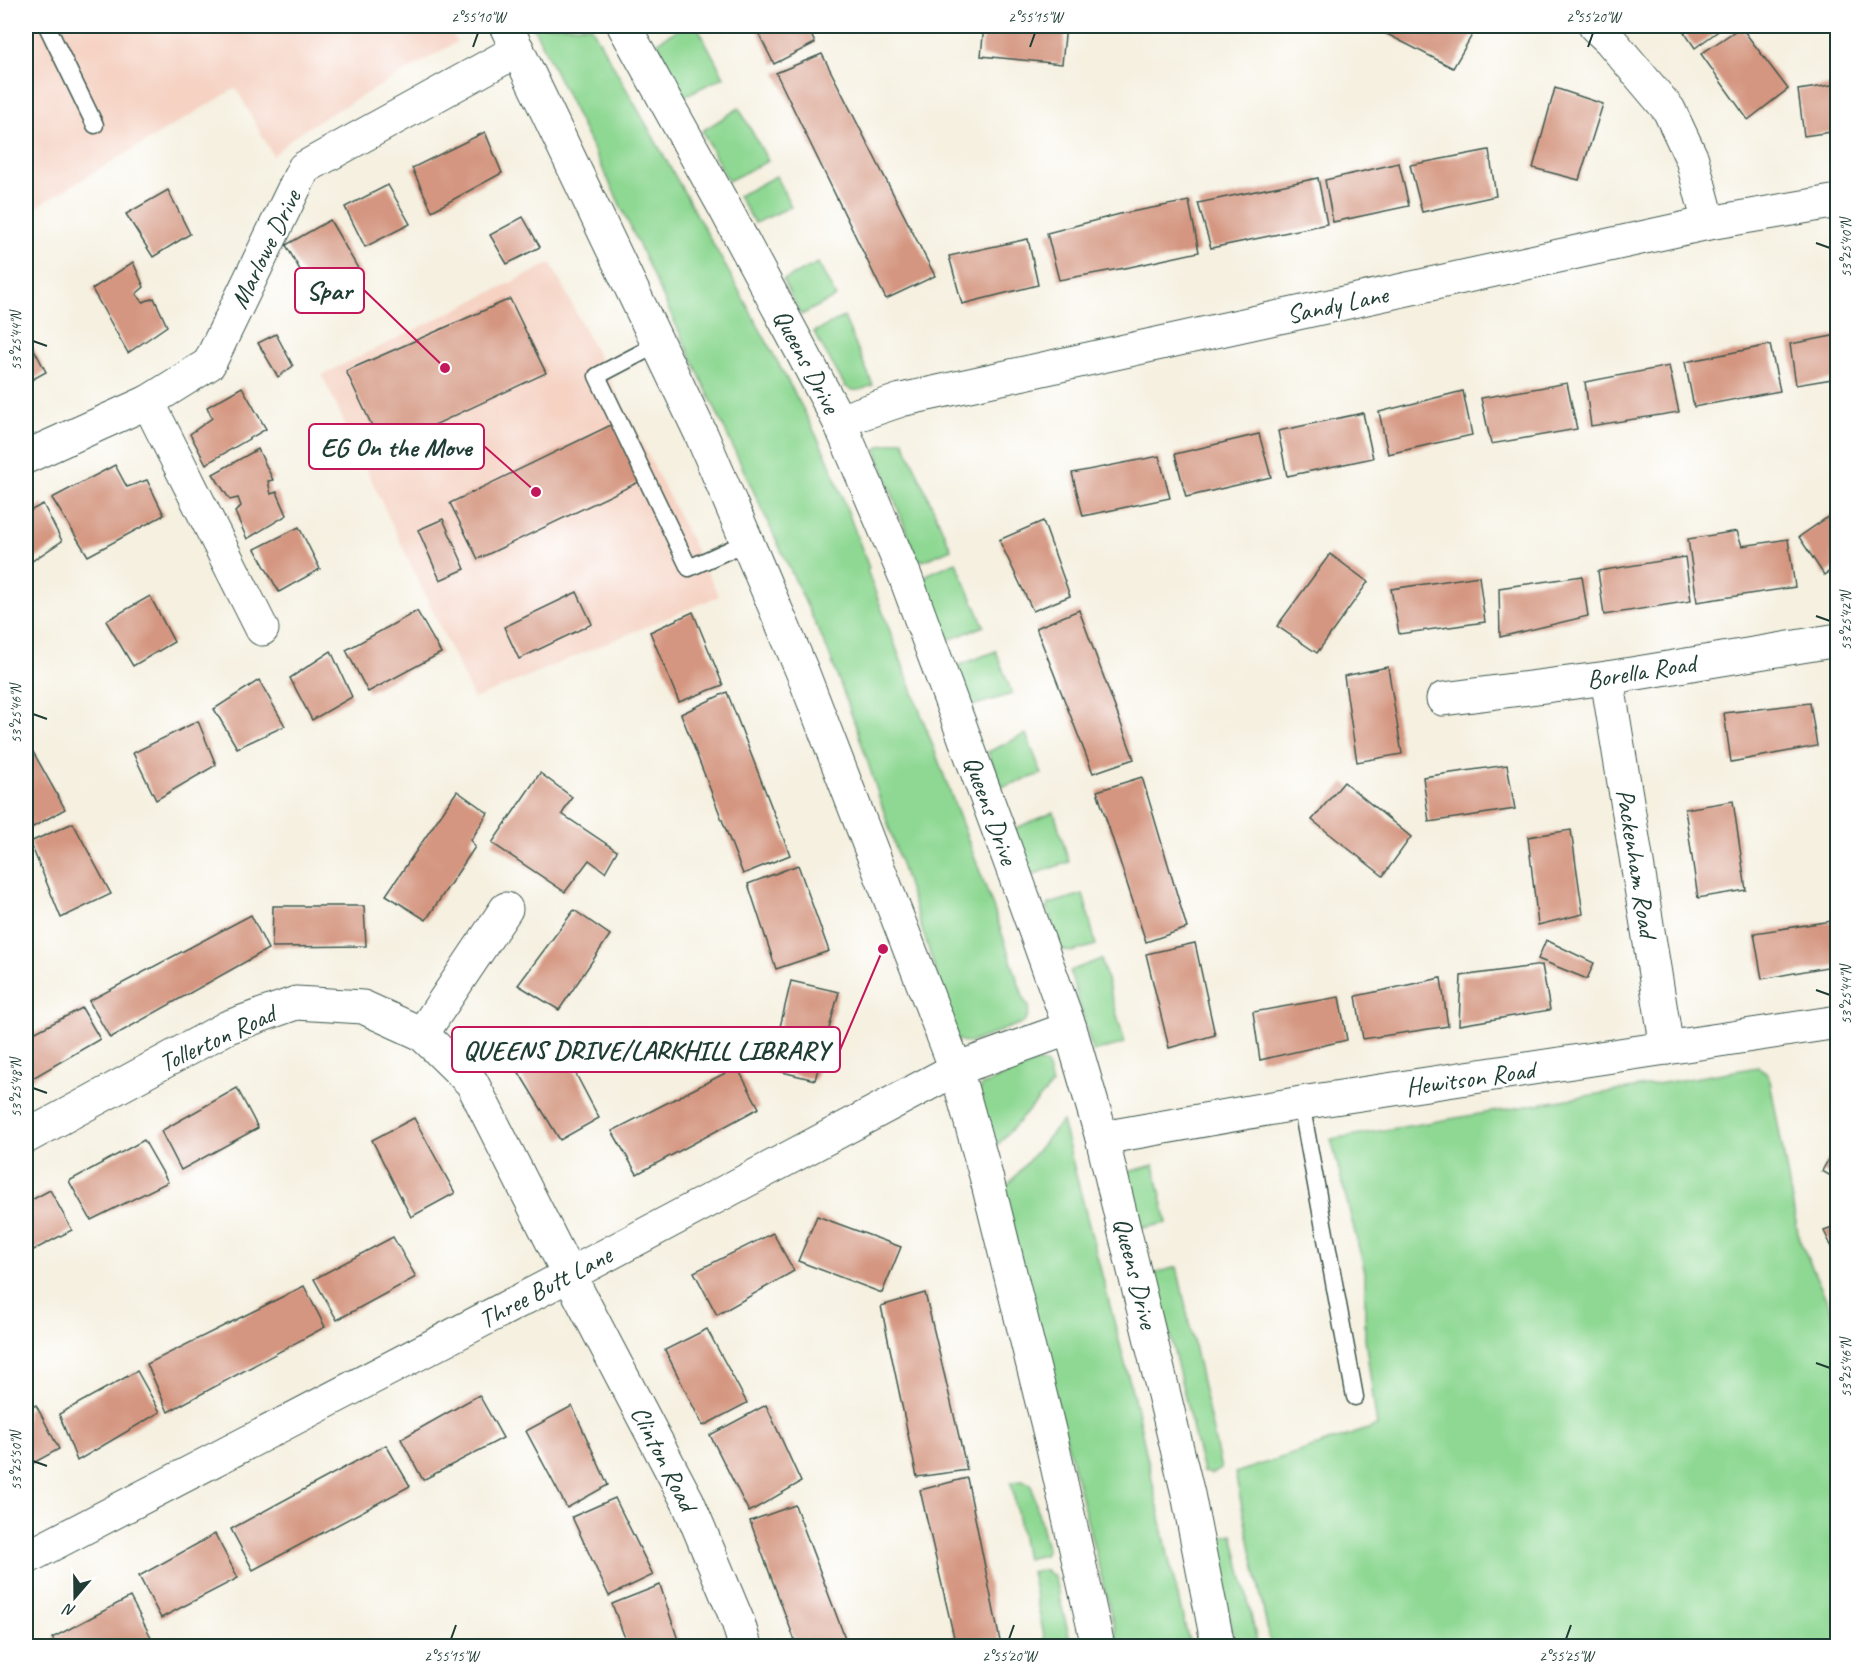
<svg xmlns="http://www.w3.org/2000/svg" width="1863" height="1672" viewBox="0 0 1863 1672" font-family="Caveat,sans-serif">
  <rect width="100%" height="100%" fill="#fff"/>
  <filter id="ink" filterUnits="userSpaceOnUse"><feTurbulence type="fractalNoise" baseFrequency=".0167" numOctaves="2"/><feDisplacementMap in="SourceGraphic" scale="12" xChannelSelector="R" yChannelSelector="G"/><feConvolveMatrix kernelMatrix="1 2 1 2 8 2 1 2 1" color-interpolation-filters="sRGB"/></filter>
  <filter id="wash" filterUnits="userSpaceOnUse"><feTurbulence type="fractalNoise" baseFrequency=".008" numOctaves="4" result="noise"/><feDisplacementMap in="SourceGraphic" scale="24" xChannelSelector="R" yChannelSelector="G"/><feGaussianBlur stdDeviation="1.35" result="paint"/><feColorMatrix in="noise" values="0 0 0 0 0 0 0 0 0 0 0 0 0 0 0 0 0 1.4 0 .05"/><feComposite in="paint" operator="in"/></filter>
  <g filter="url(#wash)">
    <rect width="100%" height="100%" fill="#f5f0e0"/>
    <!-- built -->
    <g fill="#f5d2c2">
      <path d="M 26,26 L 448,26 L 457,42 L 313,124 L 292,138 L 273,156 L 236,88 L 26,213 Z"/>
      <path d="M 551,263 L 719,596 L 474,699 L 322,375 Z"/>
    </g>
    <!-- green -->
    <g fill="#8ed893" stroke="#568a64" stroke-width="1.5">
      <path d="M 533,26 L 591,26 L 731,276 L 802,407 L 828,459 L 869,568 L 867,570 L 992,904 L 1025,1002 L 1029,1005 L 1028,1017 L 1024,1022 L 969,1043 L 958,1040 L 858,732 L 828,651 L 615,194 Z"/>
      <path d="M 684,26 L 697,26 L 724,77 L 684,96 L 657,42 Z"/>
      <path d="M 739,108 L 768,161 L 728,181 L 702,131 Z"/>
      <path d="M 776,176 L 791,207 L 755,223 L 738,196 Z"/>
      <path d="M 818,263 L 836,297 L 801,315 L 783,280 Z"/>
      <path d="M 844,317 L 873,385 C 862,389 855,394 845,386 L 814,332 Z"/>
      <path d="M 903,440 L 951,549 L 923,561 L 916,557 L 876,450 L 881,446 Z"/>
      <path d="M 956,562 L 984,626 L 951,639 L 944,635 L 924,579 L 928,574 Z"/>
      <path d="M 996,651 L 1012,694 L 968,707 L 955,667 Z"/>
      <path d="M 1026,734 L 1042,774 L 1002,787 L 988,752 Z"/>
      <path d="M 1054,812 L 1069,862 L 1031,875 L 1014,829 Z"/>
      <path d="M 1083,894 L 1096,945 L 1071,952 L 1061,949 L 1047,909 L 1049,904 Z"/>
      <path d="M 1101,959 L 1125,1043 L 1093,1052 L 1070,971 Z"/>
      <path d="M 1037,1062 L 1042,1062 L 1047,1065 L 1052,1085 L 991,1152 L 978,1097 L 982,1085 Z"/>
      <path d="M 1758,1067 L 1766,1072 L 1770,1081 L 1799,1239 L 1837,1323 L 1837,1646 L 1271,1646 L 1235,1473 L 1377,1426 L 1365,1338 L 1365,1272 L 1331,1139 Z"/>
      <path d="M 1062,1121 L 1137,1410 L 1170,1564 L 1190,1646 L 1119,1646 L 1003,1191 Z"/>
      <path d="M 1154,1165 L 1167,1223 L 1142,1228 L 1128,1172 Z"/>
      <path d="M 1177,1267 L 1221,1469 L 1212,1474 L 1203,1472 L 1155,1273 Z"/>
      <path d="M 1023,1481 L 1031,1484 L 1047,1549 L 1044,1555 L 1026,1559 L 1011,1482 Z"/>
      <path d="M 1233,1534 L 1258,1646 L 1235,1646 L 1214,1538 Z"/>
      <path d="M 1044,1570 L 1054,1576 L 1071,1643 L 1063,1646 L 1046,1646 L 1031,1572 Z"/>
    </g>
    <g id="blocks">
      <!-- building -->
      <g fill="#d49680">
        <path d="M 755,26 L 807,26 L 815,43 L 774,64 Z"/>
        <path d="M 984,26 L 1066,26 L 1062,64 L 981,56 Z"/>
        <path d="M 1387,26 L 1472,26 L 1476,28 L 1453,68 L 1383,32 Z"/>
        <path d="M 1680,26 L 1725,26 L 1695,48 Z"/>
        <path d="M 1741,27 L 1788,89 L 1748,120 L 1701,54 Z"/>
        <path d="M 822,54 L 935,276 L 886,299 L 776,73 Z"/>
        <path d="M 1838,84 L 1838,131 L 1804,136 L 1798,90 Z"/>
        <path d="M 1555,88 L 1603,104 L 1579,180 L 1533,168 Z"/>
        <path d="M 485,132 L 502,173 L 432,211 L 412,168 Z"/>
        <path d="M 1489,150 L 1496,196 L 1422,212 L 1410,165 Z"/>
        <path d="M 1399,163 L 1409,206 L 1333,222 L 1325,180 Z"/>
        <path d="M 1318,178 L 1327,224 L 1211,248 L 1198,203 Z"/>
        <path d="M 388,185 L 410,224 L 365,247 L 345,207 Z"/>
        <path d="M 168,190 L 190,234 L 153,257 L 126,214 Z"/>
        <path d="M 1189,201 L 1199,252 L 1130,267 L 1059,280 L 1047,233 L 1120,214 Z"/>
        <path d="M 523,217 L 540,247 L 507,264 L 490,235 Z"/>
        <path d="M 330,220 L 363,277 L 318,302 L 286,245 Z"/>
        <path d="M 1028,239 L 1038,285 L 962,304 L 949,256 Z"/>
        <path d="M 133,262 L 144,287 L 136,294 L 143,302 L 154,298 L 167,326 L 128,353 L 92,289 Z"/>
        <path d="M 510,299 L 546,373 L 383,449 L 346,371 Z"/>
        <path d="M 26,334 L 46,372 L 26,383 Z"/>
        <path d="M 276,334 L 293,366 L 278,377 L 258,343 Z"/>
        <path d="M 1838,335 L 1838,378 L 1796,385 L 1790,344 Z"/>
        <path d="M 1770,345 L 1780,391 L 1694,407 L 1685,362 Z"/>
        <path d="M 1669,366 L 1679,412 L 1591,426 L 1585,382 Z"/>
        <path d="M 1567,383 L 1577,429 L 1491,444 L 1481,398 Z"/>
        <path d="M 242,387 L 266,429 L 206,464 L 190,434 L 212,418 L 207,407 Z"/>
        <path d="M 1463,391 L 1472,435 L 1388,454 L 1379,412 Z"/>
        <path d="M 1363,413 L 1373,458 L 1287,476 L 1278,431 Z"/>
        <path d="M 613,424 L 641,481 L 478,559 L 450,503 Z"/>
        <path d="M 1259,434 L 1271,477 L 1186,497 L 1175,454 Z"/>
        <path d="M 258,449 L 273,480 L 268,481 L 271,494 L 277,492 L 287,515 L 247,539 L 235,512 L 241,506 L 238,498 L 230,500 L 213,474 Z"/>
        <path d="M 1159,456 L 1170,498 L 1083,516 L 1072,473 Z"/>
        <path d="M 115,465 L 127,487 L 147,480 L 164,515 L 88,556 L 52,498 Z"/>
        <path d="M 43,504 L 62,541 L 26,565 L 26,513 Z"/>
        <path d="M 1838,510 L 1838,566 L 1824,575 L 1799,537 Z"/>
        <path d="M 443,519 L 465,569 L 440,580 L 418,530 Z"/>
        <path d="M 1043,521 L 1070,596 L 1033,611 L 999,540 Z"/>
        <path d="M 299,527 L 320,569 L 279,592 L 255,549 Z"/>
        <path d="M 1737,531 L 1742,546 L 1788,539 L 1795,587 L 1697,602 L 1688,539 Z"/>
        <path d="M 1330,554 L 1368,582 L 1317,653 L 1277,626 Z"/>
        <path d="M 1685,557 L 1691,601 L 1604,615 L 1598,571 Z"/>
        <path d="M 1479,576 L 1485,622 L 1399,634 L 1391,589 Z"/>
        <path d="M 1582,576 L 1588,616 L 1500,637 L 1499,588 Z"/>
        <path d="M 577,592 L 592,624 L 519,659 L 504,627 Z"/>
        <path d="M 150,596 L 174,642 L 133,666 L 106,621 Z"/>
        <path d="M 1079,610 L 1134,759 L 1093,773 L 1036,628 Z"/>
        <path d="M 417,611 L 441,653 L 368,692 L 346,650 Z"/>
        <path d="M 693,612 L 723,685 L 679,702 L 650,632 Z"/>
        <path d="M 331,651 L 352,697 L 312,720 L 290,678 Z"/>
        <path d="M 1388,667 L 1402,754 L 1357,762 L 1344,676 Z"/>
        <path d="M 259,680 L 285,726 L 237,748 L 214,709 Z"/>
        <path d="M 727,692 L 790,855 L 743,874 L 681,714 Z"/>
        <path d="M 1810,703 L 1817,746 L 1731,762 L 1724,713 Z"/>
        <path d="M 198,721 L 216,765 L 156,800 L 133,753 Z"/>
        <path d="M 27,741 L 65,809 L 26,831 L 26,743 Z"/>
        <path d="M 1507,765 L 1515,809 L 1429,822 L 1423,777 Z"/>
        <path d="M 540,773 L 572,797 L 562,814 L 617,851 L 605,872 L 589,860 L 565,892 L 492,843 Z"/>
        <path d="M 1142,777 L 1187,928 L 1146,942 L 1097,791 Z"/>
        <path d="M 1344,782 L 1411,837 L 1383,876 L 1312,820 Z"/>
        <path d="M 457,791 L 488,813 L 471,840 L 475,847 L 426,920 L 386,895 Z"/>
        <path d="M 1733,801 L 1746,890 L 1698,898 L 1685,809 Z"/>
        <path d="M 73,823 L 111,894 L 61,918 L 30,842 Z"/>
        <path d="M 1571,830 L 1583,914 L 1538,925 L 1528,837 Z"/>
        <path d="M 798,865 L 829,951 L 776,969 L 748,884 Z"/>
        <path d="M 273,906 L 364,906 L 366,946 L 272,947 Z"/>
        <path d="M 574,910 L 610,935 L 559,1010 L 518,985 Z"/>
        <path d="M 251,915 L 268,949 L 110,1038 L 89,1001 Z"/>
        <path d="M 1838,920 L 1838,965 L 1762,979 L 1754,933 Z"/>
        <path d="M 1546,940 L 1594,963 L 1587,979 L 1538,959 Z"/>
        <path d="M 1195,943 L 1215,1035 L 1169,1048 L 1146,954 Z"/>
        <path d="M 1542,965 L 1550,1010 L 1459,1025 L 1461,976 Z"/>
        <path d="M 1441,978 L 1448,1026 L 1363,1039 L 1356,996 Z"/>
        <path d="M 791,981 L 839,992 L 815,1080 L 770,1069 Z"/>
        <path d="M 1339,997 L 1347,1040 L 1260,1060 L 1253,1012 Z"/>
        <path d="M 82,1008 L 100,1039 L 26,1082 L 26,1037 Z"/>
        <path d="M 558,1040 L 599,1118 L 560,1140 L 512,1061 Z"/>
        <path d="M 737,1067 L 759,1108 L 637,1174 L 612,1131 Z"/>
        <path d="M 237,1088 L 258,1128 L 181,1170 L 161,1131 Z"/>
        <path d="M 414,1118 L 455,1193 L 411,1217 L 372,1140 Z"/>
        <path d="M 144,1140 L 168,1182 L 91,1220 L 69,1181 Z"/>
        <path d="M 1838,1142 L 1838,1180 L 1822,1171 Z"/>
        <path d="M 50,1190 L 72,1230 L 26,1254 L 26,1203 Z"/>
        <path d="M 817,1216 L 901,1247 L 882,1293 L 798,1261 Z"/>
        <path d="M 1838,1226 L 1838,1260 L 1824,1231 Z"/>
        <path d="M 773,1233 L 794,1271 L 717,1315 L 694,1272 Z"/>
        <path d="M 393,1237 L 416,1277 L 337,1320 L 314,1279 Z"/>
        <path d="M 304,1286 L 325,1327 L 168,1412 L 147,1364 Z"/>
        <path d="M 925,1293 L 967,1470 L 917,1477 L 881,1306 Z"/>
        <path d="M 707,1329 L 747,1403 L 703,1426 L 665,1350 Z"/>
        <path d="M 137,1371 L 160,1412 L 77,1461 L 59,1414 Z"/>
        <path d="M 479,1395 L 503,1438 L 423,1480 L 401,1439 Z"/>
        <path d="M 36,1405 L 59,1449 L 26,1467 L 26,1410 Z"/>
        <path d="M 766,1405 L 801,1482 L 749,1512 L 710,1435 Z"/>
        <path d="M 572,1406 L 608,1485 L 567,1508 L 526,1431 Z"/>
        <path d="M 386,1445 L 410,1486 L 253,1570 L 231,1529 Z"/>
        <path d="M 967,1478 L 1001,1646 L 956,1646 L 920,1490 Z"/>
        <path d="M 615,1498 L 653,1575 L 609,1596 L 572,1517 Z"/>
        <path d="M 795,1505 L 848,1646 L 797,1646 L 750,1521 Z"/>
        <path d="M 215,1534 L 238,1578 L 161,1618 L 139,1576 Z"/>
        <path d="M 660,1585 L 680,1646 L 628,1646 L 612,1604 Z"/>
        <path d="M 130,1597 L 153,1641 L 143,1646 L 57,1646 L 52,1638 Z"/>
      </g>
    </g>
  </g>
  <g filter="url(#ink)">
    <use href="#blocks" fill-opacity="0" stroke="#3f584e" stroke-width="1.5"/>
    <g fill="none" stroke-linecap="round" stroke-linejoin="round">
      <!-- service casing -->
      <g stroke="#3f584e" stroke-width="19">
        <g id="service">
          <path d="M 47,26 L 95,125"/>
          <path d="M 658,344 L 597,376 L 689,568 L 747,542"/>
          <path d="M 1301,1103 L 1355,1397"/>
        </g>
      </g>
      <!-- minor casing -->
      <g stroke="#3f584e" stroke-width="35">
        <g id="minor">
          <path d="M 1595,26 L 1610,40 L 1669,110 L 1692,159 L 1709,223"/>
          <path d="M 148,402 L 262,629"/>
          <path d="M 839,421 L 901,400 L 1709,223 L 1838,201"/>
          <path d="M 26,457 L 148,402 L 209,364 L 304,168 L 518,50"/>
          <path d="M 1607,678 L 1667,1048"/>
          <path d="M 1443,699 L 1607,678 L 1838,640"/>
          <path d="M 422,1034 L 506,909"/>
          <path d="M 26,1137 L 228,1027 L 296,1003 L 363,1007 L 422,1034 L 472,1083 L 569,1275 L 688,1502 L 738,1622 L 745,1646"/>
          <path d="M 1102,1138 L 1301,1103 L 1838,1022"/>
          <path d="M 26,1558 L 569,1275 L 956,1069 L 1070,1028"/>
        </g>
      </g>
      <!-- trunk casing -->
      <g stroke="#3f584e" stroke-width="35">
        <g id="trunk">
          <path d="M 506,26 L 702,436 L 802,671 L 956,1069 L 986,1176 L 1049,1430 L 1098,1646"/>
          <path d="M 624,26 L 725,208 L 839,421 L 905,576 L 1015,875 L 1070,1028 L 1102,1138 L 1188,1494 L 1218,1646"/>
        </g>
      </g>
      <!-- service -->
      <use href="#service" stroke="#fff" stroke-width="16"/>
      <!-- minor -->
      <use href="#minor" stroke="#fff" stroke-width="33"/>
      <!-- trunk -->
      <use href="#trunk" stroke="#fff" stroke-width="33"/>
    </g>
  </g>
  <!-- ticks -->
  <path fill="none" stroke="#1f3d34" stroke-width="2" d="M 473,47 L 478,33M 1030,47 L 1035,33M 1588,47 L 1593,33M 1816,243 L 1830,248M 33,341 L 47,346M 1816,616 L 1830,621M 33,714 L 47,719M 1816,990 L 1830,995M 33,1088 L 47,1093M 1816,1363 L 1830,1368M 33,1461 L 47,1466M 451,1639 L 456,1625M 1009,1639 L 1014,1625M 1566,1639 L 1571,1625"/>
  <g text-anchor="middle" stroke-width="4.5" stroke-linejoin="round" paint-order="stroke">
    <!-- street labels -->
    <g font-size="26" fill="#1f3d34" stroke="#fff">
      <text transform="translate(265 249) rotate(-64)" y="9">Marlowe Drive</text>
      <text transform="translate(1337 304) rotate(-12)" y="9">Sandy Lane</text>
      <text transform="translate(807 361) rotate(62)" y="9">Queens Drive</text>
      <text transform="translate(1641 671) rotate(-9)" y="9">Borella Road</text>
      <text transform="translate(991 810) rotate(70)" y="9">Queens Drive</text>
      <text transform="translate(1637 863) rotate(81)" y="9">Packenham Road</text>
      <text transform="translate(217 1038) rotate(-25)" y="9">Tollerton Road</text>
      <text transform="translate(1470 1078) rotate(-8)" y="9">Hewitson Road</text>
      <text transform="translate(1136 1273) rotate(76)" y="9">Queens Drive</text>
      <text transform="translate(545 1287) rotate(-28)" y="9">Three Butt Lane</text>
      <text transform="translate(664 1458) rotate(63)" y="9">Clinton Road</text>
    </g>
  </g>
  <!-- callouts -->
  <path fill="none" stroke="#c2185b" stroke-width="2" d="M445 368L364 290M536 492L484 446M883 949L840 1050"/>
  <g fill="#c2185b" stroke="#fff" stroke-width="2">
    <circle cx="445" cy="368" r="6"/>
    <circle cx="536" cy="492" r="6"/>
    <circle cx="883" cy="949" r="6"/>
  </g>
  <g fill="#fff" stroke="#c2185b" stroke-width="2">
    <rect x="295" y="268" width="69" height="45" rx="6"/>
    <rect x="309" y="424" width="175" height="45" rx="6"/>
    <rect x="452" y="1027" width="388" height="45" rx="6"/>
  </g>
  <g font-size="27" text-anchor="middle" font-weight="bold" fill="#1f3d34">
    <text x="329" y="299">Spar</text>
    <text x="396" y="456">EG On the Move</text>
    <text x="646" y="1059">QUEENS DRIVE/LARKHILL LIBRARY</text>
  </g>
  <!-- margin -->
  <rect width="1863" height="1672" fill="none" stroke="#fff" stroke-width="66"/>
  <!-- north arrow -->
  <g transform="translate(75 1597) rotate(200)" stroke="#ffffff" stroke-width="4.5" paint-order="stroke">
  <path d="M0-4.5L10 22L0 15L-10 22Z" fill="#1f3d34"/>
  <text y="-9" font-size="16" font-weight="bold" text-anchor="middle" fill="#1f3d34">N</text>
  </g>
  <rect x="33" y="33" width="1797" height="1606" fill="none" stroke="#1f3d34" stroke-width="2"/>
  <g font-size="15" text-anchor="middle" fill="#1f3d34">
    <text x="478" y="22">2°55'10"W</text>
    <text x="1035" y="22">2°55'15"W</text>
    <text x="1593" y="22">2°55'20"W</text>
    <text transform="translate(1846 248) rotate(-90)" y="5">53°25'40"N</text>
    <text transform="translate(16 341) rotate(-90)" y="5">53°25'44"N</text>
    <text transform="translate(1846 621) rotate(-90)" y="5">53°25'42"N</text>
    <text transform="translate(16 714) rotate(-90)" y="5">53°25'46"N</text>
    <text transform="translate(1846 995) rotate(-90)" y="5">53°25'44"N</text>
    <text transform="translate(16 1088) rotate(-90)" y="5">53°25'48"N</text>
    <text transform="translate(1846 1368) rotate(-90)" y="5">53°25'46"N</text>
    <text transform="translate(16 1461) rotate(-90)" y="5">53°25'50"N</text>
    <text x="451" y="1661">2°55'15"W</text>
    <text x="1009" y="1661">2°55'20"W</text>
    <text x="1566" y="1661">2°55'25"W</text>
  </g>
</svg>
